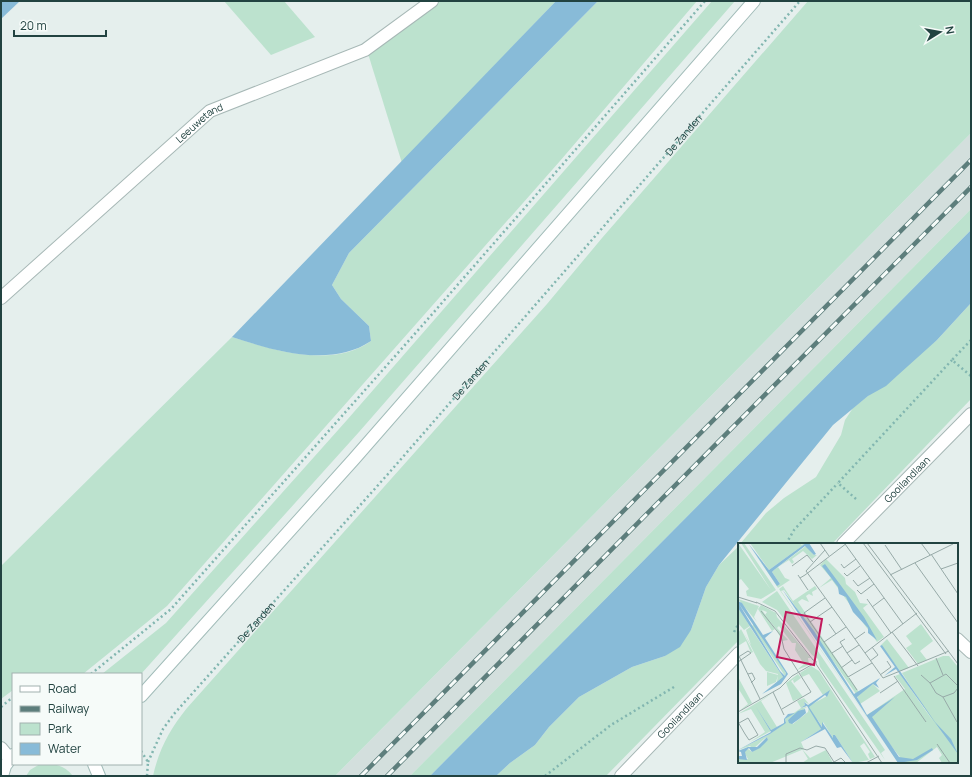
<svg xmlns="http://www.w3.org/2000/svg" width="972" height="777" viewBox="0 0 972 777" font-family="Manrope,sans-serif">
  <rect width="100%" height="100%" fill="#e5efed"/>
  <!-- built -->
  <path fill="#d3dfdd" d="M 971,133 L 971,209 L 410,776 L 335,776 Z"/>
  <!-- green -->
  <g fill="#bce2ce">
    <path d="M 224,1 L 284,1 L 315,37 L 271,55 Z"/>
    <path d="M 434,1 L 556,1 L 402,163 L 365,44 Z"/>
    <path d="M 598,1 L 697,1 L 560,161 L 167,606 L 83,674 L 13,674 L 13,690 L 1,699 L 1,566 L 232,337 C 274,350 332,369 371,341 L 369,326 L 341,299 L 332,285 L 349,253 Z"/>
    <path d="M 712,1 L 735,1 L 359,432 L 141,674 L 102,674 L 166,623 L 347,420 Z"/>
    <path d="M 808,1 L 971,1 L 971,133 L 335,776 L 153,776 C 159,749 170,729 187,708 L 547,304 L 602,238 Z"/>
    <path d="M 971,209 L 971,230 L 430,776 L 410,776 Z"/>
    <path d="M 971,303 L 971,399 L 832,544 L 740,544 L 766,513 L 784,498 L 816,477 L 841,435 L 845,420 L 853,408 L 937,340 Z"/>
    <path d="M 739,546 L 739,640 L 606,776 L 496,776 L 510,763 L 535,745 L 549,727 L 579,697 L 632,667 L 665,656 L 691,630 L 706,587 L 719,565 Z"/>
    <path d="M 40,764 C 55,764 63,764 73,776 L 26,776 L 30,770 Z"/>
  </g>
  <!-- water -->
  <g fill="#88bbd8">
    <path d="M 1,1 L 20,1 L 1,19 Z"/>
    <path d="M 556,1 L 598,1 L 349,253 L 332,285 L 341,299 L 369,326 L 371,341 C 331,368 275,351 232,337 Z"/>
    <path d="M 971,230 L 971,303 L 937,340 L 898,375 L 886,386 L 868,396 L 833,425 L 719,565 L 706,587 L 691,630 L 680,647 L 665,656 L 632,667 L 579,697 L 549,727 L 535,745 L 510,763 L 496,776 L 430,776 Z"/>
  </g>
  <g fill="none" stroke-linecap="round" stroke-linejoin="round">
    <!-- street casing -->
    <g stroke="#a7b8b6" stroke-width="14">
      <g id="street">
        <path id="s2" d="M 1,298 L 210,111 L 365,50 L 432,1"/>
        <path id="s3" d="M 843,544 L 971,414"/>
        <path d="M 957,639 L 971,652"/>
        <path d="M 1,748 L 10,759"/>
        <path id="s4" d="M 621,776 L 739,653"/>
      </g>
    </g>
    <!-- secondary casing -->
    <g stroke="#a2bcb9" stroke-width="14">
      <g id="secondary">
        <path d="M 141,696 L 354,459 L 754,1"/>
        <path d="M 94,764 L 99,776"/>
        <path d="M 2,776 L 5,766 L 13,755"/>
      </g>
    </g>
    <!-- path -->
    <g stroke="#82b6b0" stroke-width="2.5" stroke-dasharray="2 3" stroke-linecap="butt">
      <path d="M 971,340 L 952,360 L 971,376"/>
      <path d="M 856,499 L 838,483 L 952,360"/>
      <path d="M 786,544 L 794,530 L 838,483"/>
      <path d="M 734,632 L 739,623"/>
      <path d="M 91,674 L 171,609 L 427,320 L 705,1"/>
      <path d="M 1,707 L 13,697"/>
      <path d="M 141,751 L 148,762 L 147,776"/>
      <path id="s1" d="M 148,762 L 163,729 L 174,714 L 388,474 L 800,1"/>
      <path d="M 545,776 L 611,725 L 674,687"/>
    </g>
    <!-- street -->
    <use href="#street" stroke="#fff" stroke-width="12"/>
    <!-- secondary -->
    <use href="#secondary" stroke="#fff" stroke-width="12"/>
    <!-- rail casing -->
    <g stroke="#5d7e7c" stroke-width="4.5">
      <g id="rail">
        <path d="M 361,776 L 971,160"/>
        <path d="M 387,776 L 971,187"/>
      </g>
    </g>
    <!-- rail -->
    <use href="#rail" stroke="#f6fbf9" stroke-width="3" stroke-dasharray="9" stroke-linecap="butt"/>
  </g>
  <g text-anchor="middle" stroke-width="3" stroke-linejoin="round" paint-order="stroke">
    <!-- street labels -->
    <g font-size="10" fill="#224341" stroke="#f6fbf9">
      <text dy="4" stroke="none"><textPath href="#s2" startOffset="265">Leeuwetand</textPath></text>
      <text dy="4" stroke="none"><textPath href="#s1" startOffset="826">De Zanden</textPath></text>
      <text dy="4" stroke="none"><textPath href="#s1" startOffset="502">De Zanden</textPath></text>
      <text dy="4" stroke="none"><textPath href="#s3" startOffset="91">Gooilandlaan</textPath></text>
      <text dy="4" stroke="none"><textPath href="#s1" startOffset="178">De Zanden</textPath></text>
      <text dy="4" stroke="none"><textPath href="#s4" startOffset="85">Gooilandlaan</textPath></text>
    </g>
  </g>
  <!-- overview -->
  <g transform="translate(738 543)">
    <rect width="220" height="220" fill="#e5efed"/>
    <path d="M 0,0 L 33,47 L 3,0 L 6,0 L 38,47 L 23,56 L 9,53 L 8,48 L 11,46 L 3,36 L 0,38 ZM 10,0 L 39,42 L 42,41 L 34,29 L 36,27 L 68,3 L 76,12 L 79,12 L 74,16 L 65,8 L 54,16 L 56,19 L 54,21 L 51,17 L 40,24 L 47,35 L 52,37 L 40,45 ZM 12,0 L 64,0 L 63,2 L 68,0 L 31,27 ZM 88,16 L 107,35 L 108,41 L 117,49 L 122,60 L 130,61 L 125,65 L 146,94 L 139,99 L 94,37 L 81,45 L 93,35 L 82,22 ZM 45,43 L 55,58 L 77,43 L 79,46 L 74,49 L 75,53 L 71,51 L 68,53 L 71,59 L 64,56 L 60,59 L 121,149 L 118,151 L 46,47 L 43,48 L 160,220 L 41,46 ZM 39,48 L 147,207 L 143,210 L 147,217 L 82,124 L 80,116 L 74,112 L 39,67 L 24,59 ZM 0,56 L 21,63 L 16,74 L 19,79 ZM 23,62 L 38,70 L 39,74 L 73,115 L 70,115 L 71,122 L 59,127 L 66,121 L 57,107 L 58,100 L 54,100 L 41,83 L 39,85 L 50,97 L 44,98 L 38,86 L 27,72 L 29,69 L 24,67 L 37,86 L 34,88 L 20,66 ZM 0,65 L 12,83 L 6,87 L 0,80 ZM 16,81 L 48,130 L 47,133 L 14,83 ZM 183,81 L 195,98 L 182,108 L 189,117 L 180,121 L 168,105 L 174,101 L 168,93 ZM 12,84 L 45,134 L 40,141 L 29,147 L 39,139 L 40,131 L 28,128 L 22,121 L 6,90 L 13,102 L 8,87 ZM 3,86 L 15,109 L 13,110 L 8,98 L 0,103 L 0,90 ZM 149,96 L 171,125 L 162,128 L 143,102 ZM 205,113 L 211,113 L 220,124 L 220,220 L 204,220 L 201,215 L 204,212 L 199,204 L 178,220 L 162,220 L 165,218 L 129,172 L 167,146 L 157,133 L 162,131 L 195,178 L 164,130 ZM 73,123 L 81,128 L 137,214 L 132,216 L 130,211 L 132,209 L 126,200 L 122,203 L 131,217 L 115,220 L 97,192 L 95,195 L 85,179 L 85,185 L 79,176 L 83,186 L 63,199 L 66,206 L 32,220 L 0,220 L 0,216 L 10,216 L 6,209 L 10,206 L 14,209 L 30,197 L 29,194 L 26,196 L 15,206 L 12,203 L 0,207 L 32,191 L 48,179 L 47,176 L 63,165 L 59,158 L 66,155 L 71,161 L 66,159 L 67,162 L 63,165 L 69,164 L 50,177 L 55,181 L 70,169 L 71,163 L 89,153 L 89,150 L 85,152 L 71,131 L 64,134 L 62,130 ZM 29,129 L 40,132 L 38,139 L 29,143 ZM 60,131 L 63,135 L 56,140 L 55,137 L 59,134 L 53,138 L 65,154 L 55,158 L 48,140 ZM 0,134 L 14,160 L 0,169 L 10,161 L 0,145 ZM 135,141 L 142,148 L 122,161 L 119,153 ZM 35,150 L 23,158 L 39,184 L 33,187 L 18,164 L 33,188 L 12,199 L 27,189 L 13,166 L 0,171 ZM 64,206 L 72,215 L 88,207 L 95,220 L 64,220 L 70,216 Z" fill="#bce2ce"/>
    <path d="M 10,0 L 31,27 L 68,0 L 71,0 L 78,11 L 76,12 L 67,3 L 36,27 L 34,29 L 42,41 L 39,43 ZM 87,21 L 126,74 L 139,97 L 130,90 L 130,85 L 115,69 L 108,54 L 101,51 L 100,44 L 84,23 ZM 44,46 L 76,88 L 116,151 L 142,135 L 138,140 L 141,145 L 135,141 L 119,154 L 129,172 L 157,154 L 134,174 L 161,214 L 175,216 L 194,205 L 195,207 L 179,217 L 160,220 ZM 0,58 L 4,60 L 25,92 L 35,88 L 27,95 L 50,131 L 43,141 L 24,151 L 45,134 L 0,65 ZM 1,61 L 48,130 L 47,133 L 42,128 ZM 144,102 L 197,179 L 213,196 L 220,211 L 158,126 L 146,133 L 157,124 L 142,103 ZM 92,147 L 89,154 L 87,152 L 71,164 L 84,184 L 84,179 L 95,195 L 95,192 L 97,192 L 115,220 L 103,204 L 99,205 L 87,186 L 63,199 L 83,186 L 69,163 L 63,165 L 67,162 L 66,159 L 70,162 ZM 18,164 L 33,187 L 46,180 L 46,176 L 50,171 L 57,170 L 47,176 L 48,180 L 32,191 L 0,207 L 33,189 ZM 67,166 L 68,170 L 61,176 L 54,181 L 51,180 L 50,177 L 60,168 ZM 29,194 L 30,197 L 22,205 L 14,209 L 11,205 L 7,209 L 9,217 L 0,216 L 0,213 L 4,213 L 3,209 L 0,208 L 10,204 L 19,204 Z" fill="#88bbd8" fill-rule="evenodd"/>
    <path fill="none" stroke="#97aaa8" stroke-width="1" d="M 82,0 L 91,13M 125,0 L 208,111M 129,0 L 220,121M 183,0 L 192,12M 107,1 L 165,81M 147,2 L 164,27M 87,7 L 68,28 L 145,135 L 211,108M 193,11 L 220,51M 177,20 L 220,80M 103,21 L 106,25 L 118,16M 54,23 L 69,12 L 75,19M 203,26 L 220,20M 106,30 L 109,33 L 122,23M 60,32 L 62,35 L 67,32 L 109,0M 152,32 L 215,1M 62,35 L 70,47M 115,37 L 120,43 L 132,35M 119,47 L 123,51 L 136,41M 0,54 L 19,60M 87,55 L 66,70 L 110,134 L 134,120M 129,56 L 153,90M 18,59 L 37,68 L 75,117 L 78,118 L 78,121 L 144,220M 134,64 L 146,55M 23,68 L 43,93 L 46,106 L 73,149 L 44,166M 72,79 L 94,64M 91,81 L 98,91M 154,89 L 180,123M 107,96 L 102,99 L 109,110 L 117,121 L 122,118M 117,96 L 127,89M 86,99 L 108,84M 94,110 L 105,103M 109,110 L 121,102M 127,110 L 179,70M 0,111 L 22,156M 198,115 L 205,132M 132,118 L 140,112 L 134,104M 0,119 L 13,110 L 10,108 L 2,113M 103,125 L 114,117M 10,131 L 14,130 L 17,136 L 13,140M 142,132 L 153,124 L 149,118M 183,132 L 192,140M 156,133 L 188,179M 111,135 L 119,147M 220,143 L 208,131 L 192,140 L 198,150 L 205,154 L 216,150 L 220,145M 35,149 L 46,172M 142,150 L 160,138M 205,154 L 219,179M 0,169 L 42,145 L 54,133 L 75,121M 0,179 L 7,191 L 11,197 L 20,192 L 10,175 L 1,180M 199,201 L 212,220M 48,220 L 48,211 L 62,205 L 69,207 L 78,203 L 87,205 L 96,219 L 103,215 L 108,220M 128,220 L 141,213"/>
    <path fill="#c2185b" fill-opacity="0.15" stroke="#c2185b" stroke-width="2" d="M 48,69 L 84,76 L 76,122 L 39,114 Z"/>
    <rect width="220" height="220" fill="none" stroke="#224341" stroke-width="2"/>
  </g>
  <!-- border -->
  <rect width="972" height="777" fill="none" stroke="#224341" stroke-width="4"/>
  <!-- legend -->
  <rect x="12" y="673" width="130" height="92" fill="#f6fbf9" stroke="#a1b1af"/>
  <rect x="20" y="686" width="20" height="6" fill="#ffffff" stroke="#a1b1af"/>
  <text x="48" y="693" font-size="12" fill="#224341">Road</text>
  <rect x="20" y="706" width="20" height="6" fill="#5d7e7c" stroke="#a1b1af"/>
  <text x="48" y="713" font-size="12" fill="#224341">Railway</text>
  <rect x="20" y="723" width="20" height="12" fill="#bce2ce" stroke="#a1b1af"/>
  <text x="48" y="733" font-size="12" fill="#224341">Park</text>
  <rect x="20" y="743" width="20" height="12" fill="#88bbd8" stroke="#a1b1af"/>
  <text x="48" y="753" font-size="12" fill="#224341">Water</text>
  <!-- north arrow -->
  <g transform="translate(940 32) rotate(79)" stroke="#f6fbf9" stroke-width="3" paint-order="stroke">
  <path d="M0-3L7 15L0 10L-7 15Z" fill="#224341"/>
  <text y="-6" font-size="11" font-weight="bold" text-anchor="middle" fill="#224341">N</text>
  </g>
  <!-- scale -->
  <path d="M14 30v6h92v-6" fill="none" stroke="#224341" stroke-width="2"/>
  <text x="20" y="30" font-size="12" fill="#224341" stroke="#f6fbf9" stroke-width="3" paint-order="stroke">20 m</text>
</svg>
